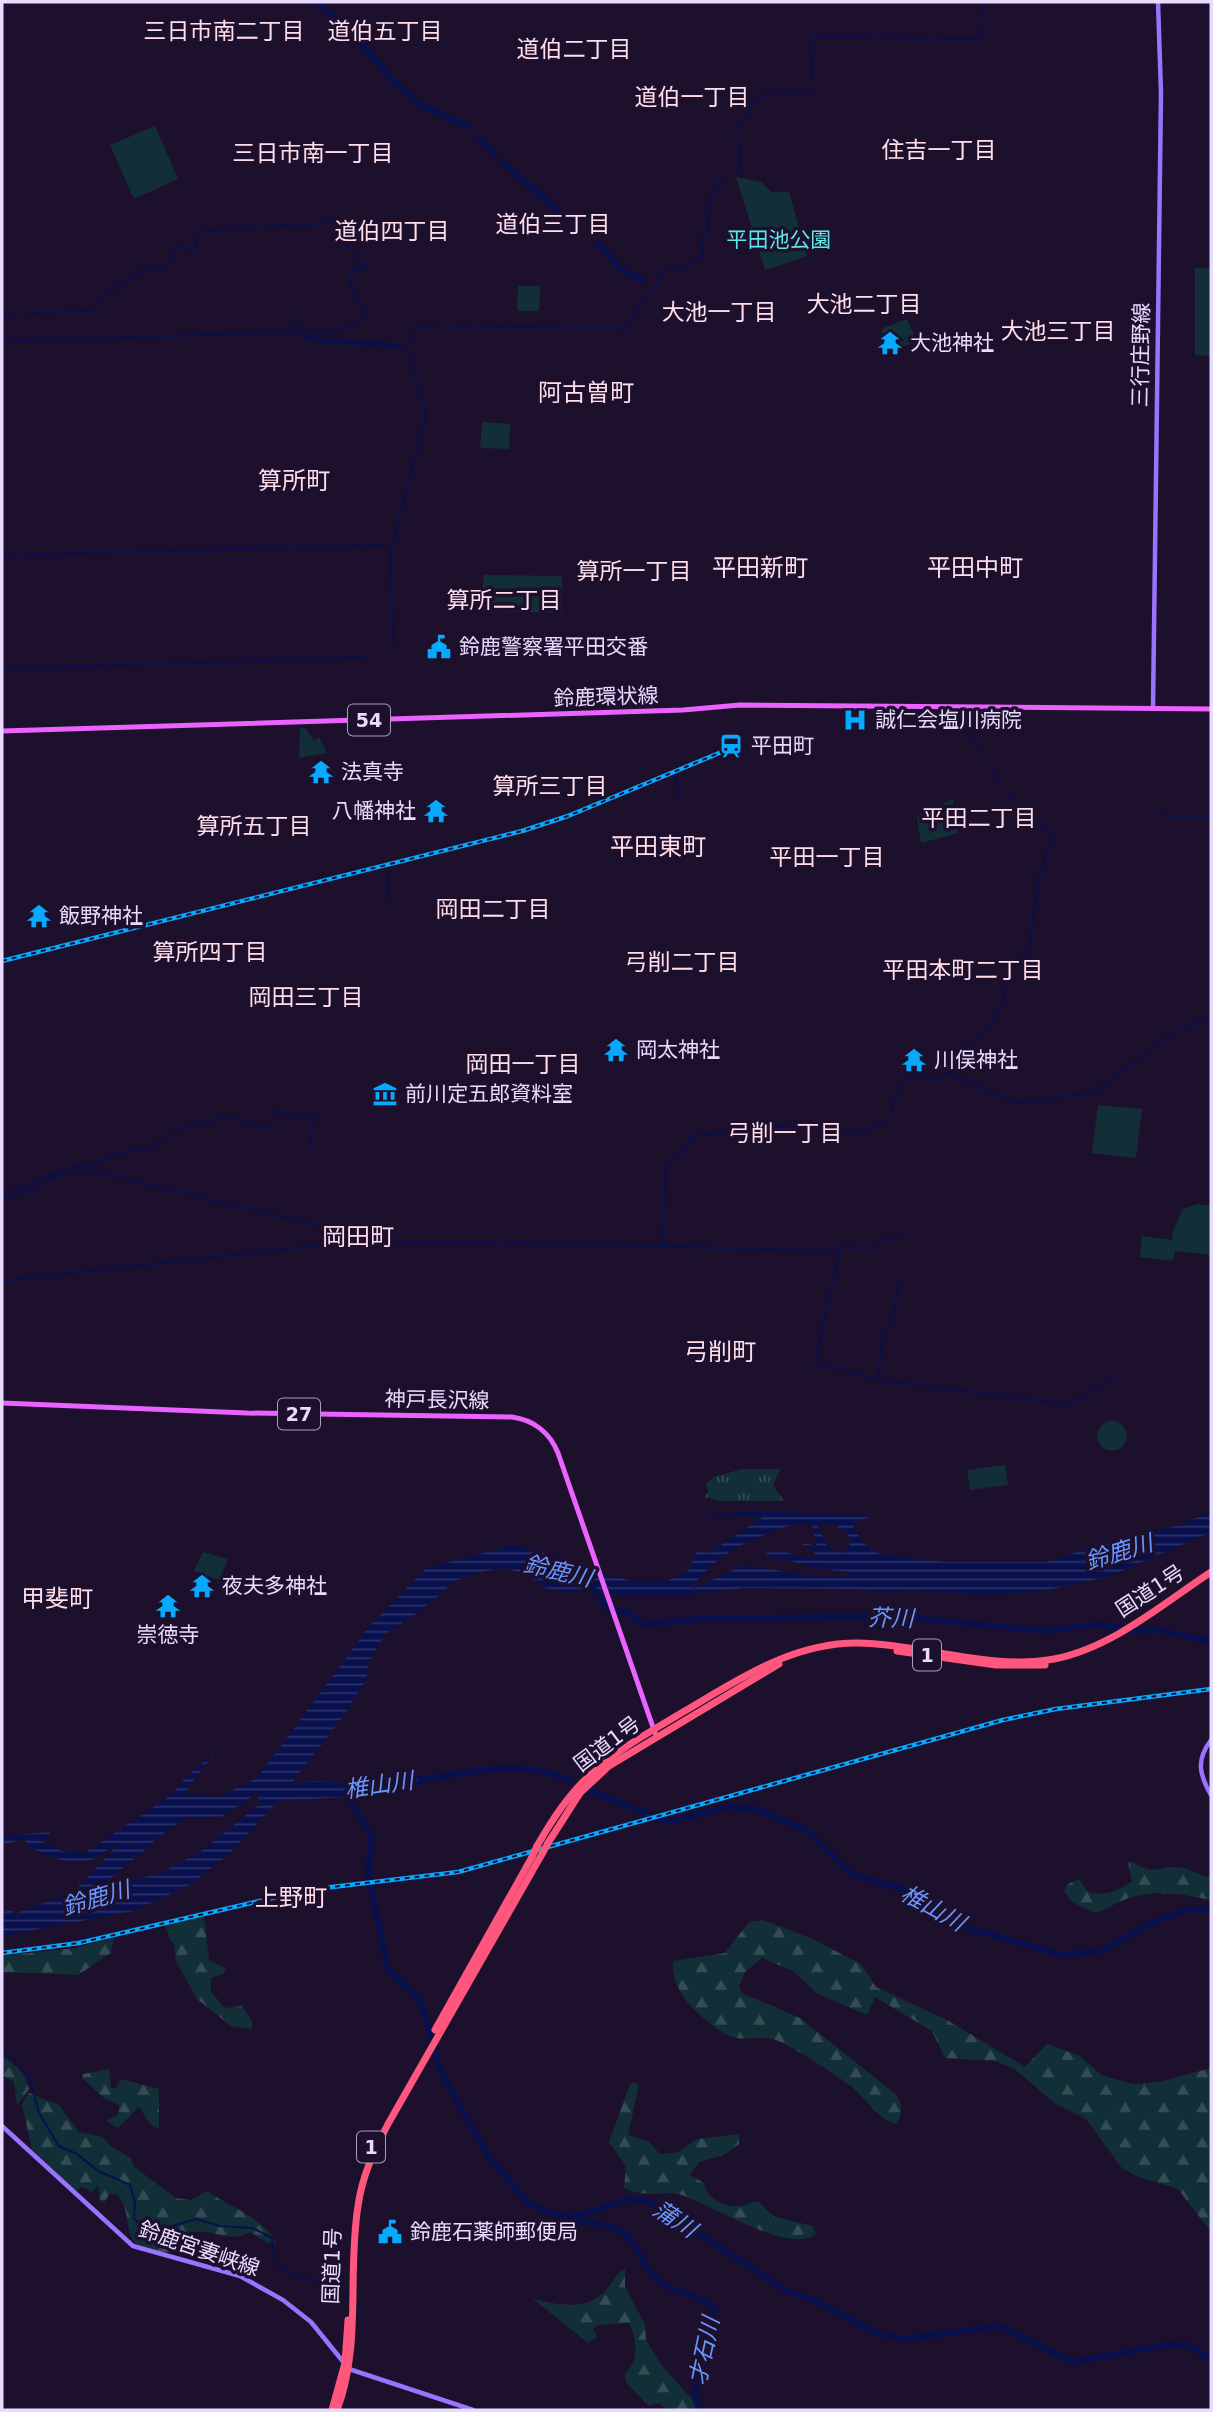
<svg xmlns="http://www.w3.org/2000/svg" width="1213" height="2412" viewBox="0 0 1213 2412" font-family="'DejaVu Sans','Noto Sans JP',sans-serif">
  <defs>
    <pattern id="grass-tufts" width="24" height="20" patternUnits="userSpaceOnUse" patternTransform="scale(1.75)"><rect width="24" height="20" fill="#122f37"/><path d="M3 7l-1-3M5 7V3M7 7l1-3M15 17l-1-3M17 17v-4M19 17l1-3" fill="none" stroke="#344d55"/></pattern>
    <pattern id="forest-firs" width="22" height="20" patternUnits="userSpaceOnUse" patternTransform="scale(1.75)"><rect width="22" height="20" fill="#122f37"/><path d="M5 1l3.5 6h-7zM16 11l3.5 6h-7z" fill="#344d55"/></pattern>
    <pattern id="water-rules" width="6" height="5" patternUnits="userSpaceOnUse" patternTransform="scale(1.75)"><rect width="6" height="5" fill="#08104d"/><path d="M0 2.5h6" fill="none" stroke="#2c3268"/></pattern>
  </defs>
  <rect width="100%" height="100%" fill="#1c102c"/>
  <!-- grass -->
  <path fill="url(#grass-tufts)" d="M 743,1469 L 780,1469 L 773,1485 L 784,1501 L 719,1501 L 705,1497 L 708,1491 L 706,1483 L 716,1476 Z"/>
  <!-- forest -->
  <g fill="url(#forest-firs)">
    <path d="M 1128,1862 L 1133,1862 C 1156,1878 1162,1863 1183,1868 C 1194,1870 1200,1876 1211,1877 L 1211,1900 C 1183,1894 1149,1888 1121,1901 C 1112,1905 1105,1910 1095,1913 L 1072,1902 L 1064,1891 L 1068,1884 L 1079,1879 L 1088,1892 C 1106,1896 1117,1892 1132,1881 Z"/>
    <path d="M 204,1916 L 209,1960 L 226,1969 L 223,1974 L 211,1978 L 211,1992 L 225,2008 L 242,2006 L 252,2021 L 252,2029 L 231,2026 L 197,1999 L 176,1961 L 174,1943 L 170,1940 L 165,1924 Z"/>
    <path d="M 763,1920 L 810,1938 L 861,1964 L 876,1987 L 947,2020 L 1025,2067 L 1047,2044 L 1080,2056 L 1101,2075 L 1133,2084 L 1159,2082 L 1211,2068 L 1211,2232 L 1178,2189 L 1136,2176 L 1121,2167 L 1086,2119 L 1056,2104 L 1013,2068 L 995,2061 L 945,2058 L 932,2031 L 875,1997 L 867,2015 L 818,1994 L 793,1971 L 762,1958 L 745,1972 L 739,1987 L 742,1993 L 800,2018 L 893,2092 C 903,2102 903,2112 897,2124 C 877,2120 868,2100 852,2087 C 832,2072 807,2056 785,2044 C 762,2032 752,2042 733,2037 C 722,2034 710,2023 701,2016 C 686,2004 671,1981 673,1961 L 725,1953 L 749,1922 Z"/>
    <path d="M 114,1938 L 111,1953 L 78,1975 L 2,1972 L 2,1956 L 75,1948 Z"/>
    <path d="M 2,2057 C 16,2064 25,2073 29,2089 L 17,2105 L 14,2082 L 2,2075 Z"/>
    <path d="M 109,2069 L 111,2088 L 116,2088 L 121,2079 L 159,2089 L 159,2129 L 150,2124 L 139,2107 L 118,2128 L 106,2121 L 118,2115 L 119,2105 L 105,2099 L 82,2078 L 83,2074 Z"/>
    <path d="M 634,2082 L 639,2085 L 628,2135 L 648,2141 L 660,2154 L 679,2152 L 697,2139 L 739,2134 L 739,2144 L 724,2155 L 699,2162 L 690,2175 L 704,2183 C 705,2198 727,2209 741,2206 C 748,2205 750,2201 758,2202 L 775,2217 L 813,2226 L 816,2234 C 792,2256 708,2203 681,2195 C 663,2190 649,2199 624,2188 L 626,2167 L 609,2142 L 630,2084 Z"/>
    <path d="M 29,2093 L 59,2105 L 79,2132 L 103,2137 L 110,2146 L 131,2158 L 133,2166 L 176,2198 L 190,2200 L 207,2191 C 229,2206 263,2218 276,2242 L 268,2243 L 250,2232 C 219,2250 202,2209 170,2252 C 114,2252 138,2224 118,2195 L 110,2193 L 104,2203 L 100,2201 L 98,2185 L 92,2192 L 82,2187 L 75,2191 L 32,2150 L 22,2104 Z"/>
    <path d="M 625,2269 L 625,2287 L 645,2324 L 646,2340 L 662,2366 L 692,2399 L 697,2410 L 667,2410 L 659,2403 L 649,2406 L 626,2382 L 625,2374 C 639,2362 637,2337 629,2323 L 597,2325 L 593,2329 L 597,2337 L 588,2343 L 533,2299 C 559,2305 587,2312 607,2289 C 613,2282 616,2273 625,2269 Z"/>
  </g>
  <!-- green -->
  <g fill="#122f37">
    <path d="M 155,126 L 178,179 L 134,199 L 110,145 Z"/>
    <path d="M 736,177 L 761,182 L 772,192 L 789,192 L 807,256 L 765,270 Z"/>
    <path d="M 1195,268 L 1211,268 L 1211,356 L 1195,355 Z"/>
    <path d="M 518,286 L 540,286 L 539,311 L 517,311 Z"/>
    <path d="M 907,319 L 917,341 L 890,352 L 881,329 Z"/>
    <path d="M 482,422 L 510,424 L 509,449 L 480,448 Z"/>
    <path d="M 484,575 L 562,576 L 562,613 L 480,611 Z"/>
    <path d="M 300,728 L 305,728 L 314,741 L 319,737 L 327,753 L 299,758 Z"/>
    <path d="M 953,799 L 958,833 L 921,843 L 917,817 Z"/>
    <path d="M 1098,1105 L 1142,1109 L 1136,1158 L 1092,1153 Z"/>
    <path d="M 1197,1204 L 1211,1206 L 1211,1255 L 1175,1251 L 1173,1261 L 1140,1257 L 1142,1236 L 1173,1240 L 1172,1233 L 1183,1209 Z"/>
    <circle cx="1112" cy="1436" r="15"/>
    <path d="M 1005,1465 L 1008,1485 L 970,1490 L 967,1470 Z"/>
    <path d="M 203,1552 L 228,1559 L 219,1580 L 194,1571 Z"/>
  </g>
  <!-- water -->
  <path fill="url(#water-rules)" fill-rule="evenodd" d="M 760,1511 L 874,1516 L 860,1520 L 853,1527 L 864,1544 L 882,1555 L 946,1562 L 1046,1562 L 1126,1536 L 1177,1526 L 1208,1513 L 1211,1514 L 1211,1532 L 1110,1576 L 1044,1591 L 986,1595 L 906,1590 L 891,1593 L 854,1589 L 744,1588 L 688,1595 L 617,1595 L 596,1590 L 564,1593 L 542,1587 L 526,1573 L 501,1568 L 476,1573 L 455,1581 L 422,1610 L 385,1634 L 370,1660 L 366,1680 L 345,1714 L 291,1784 L 312,1781 L 372,1784 L 426,1775 L 427,1783 L 396,1794 L 278,1801 L 230,1853 L 191,1884 L 134,1911 L 2,1936 L 2,1913 L 12,1909 L 14,1914 L 73,1892 L 119,1844 C 108,1847 101,1857 90,1860 C 71,1867 42,1854 27,1845 L 25,1839 L 2,1845 L 2,1836 L 50,1832 L 48,1838 L 37,1840 L 61,1848 L 60,1851 L 85,1853 L 174,1793 L 185,1778 L 214,1753 C 205,1768 193,1778 185,1794 L 219,1797 L 257,1778 L 369,1627 L 426,1568 L 513,1545 L 555,1556 L 590,1572 L 633,1581 L 665,1582 L 689,1570 L 697,1551 L 709,1553 L 763,1517 L 696,1515 ZM 798,1523 L 812,1525 L 817,1546 L 803,1543 L 803,1547 L 809,1547 L 819,1558 L 796,1556 L 784,1551 L 766,1553 L 765,1556 C 793,1559 818,1572 847,1571 L 846,1577 L 812,1576 L 744,1565 L 692,1589 C 717,1550 756,1537 798,1523 ZM 833,1523 L 847,1534 L 851,1542 L 845,1553 L 828,1548 L 817,1525 ZM 255,1791 L 261,1803 L 199,1853 L 158,1874 L 98,1889 L 168,1830 L 187,1818 L 221,1817 L 248,1800 Z"/>
  <g fill="none" stroke-linecap="round" stroke-linejoin="round">
    <!-- stream -->
    <g stroke="#08104d" stroke-width="2">
      <path d="M 982,19 L 982,2"/>
      <path d="M 881,37 L 931,38"/>
      <path d="M 937,38 L 981,39 L 981,25"/>
      <path d="M 813,50 L 813,37 L 876,37"/>
      <path d="M 812,78 L 813,53"/>
      <path d="M 777,90 L 790,93 L 811,91 L 812,87"/>
      <path d="M 736,133 L 735,129 L 758,99 L 773,90"/>
      <path d="M 736,173 L 740,172 L 739,140"/>
      <path d="M 266,225 C 285,223 313,231 329,218 L 347,237 L 345,244 L 366,267 L 363,271 L 353,271 L 350,284 L 358,302 L 368,312 C 344,338 311,341 286,316"/>
      <path d="M 652,290 L 666,269 L 686,267 L 703,256 L 701,238 L 709,230 L 706,206 L 723,175"/>
      <path d="M 24,314 L 94,310 L 105,295 L 147,267 L 166,268 L 177,246 L 194,250 L 199,232 L 259,226"/>
      <path d="M 2,315 L 17,314"/>
      <path d="M 450,326 L 474,326"/>
      <path d="M 479,326 L 539,327"/>
      <path d="M 543,327 L 566,328"/>
      <path d="M 572,328 L 610,328"/>
      <path d="M 614,328 L 624,329 L 648,294"/>
      <path d="M 306,334 L 320,339 L 399,344 L 407,350 L 425,408 L 426,420 L 407,486"/>
      <path d="M 2,341 L 296,332 L 318,342 L 403,347"/>
      <path d="M 405,345 L 418,327 L 440,325"/>
      <path d="M 293,547 L 387,545"/>
      <path d="M 162,551 L 288,547"/>
      <path d="M 21,555 L 158,551"/>
      <path d="M 2,556 L 15,555"/>
      <path d="M 394,646 L 390,554 L 406,492"/>
      <path d="M 2,669 L 366,657"/>
      <path d="M 961,721 L 982,753"/>
      <path d="M 990,766 L 1000,781"/>
      <path d="M 675,777 L 679,796"/>
      <path d="M 1159,811 L 1167,816 L 1211,816"/>
      <path d="M 387,901 L 389,872"/>
      <path d="M 1181,1029 L 1211,1016"/>
      <path d="M 950,1068 C 955,1048 968,1045 983,1032 C 999,1019 1007,990 1007,970 L 1029,950 L 1039,876 L 1052,838 L 1052,834 L 1020,807 L 1007,791"/>
      <path d="M 891,1111 L 899,1086 L 914,1074 L 933,1080 L 947,1073 L 1018,1103 L 1095,1092 L 1173,1032"/>
      <path d="M 228,1117 L 271,1128 L 274,1111 L 315,1118 L 309,1147"/>
      <path d="M 174,1132 L 223,1117"/>
      <path d="M 92,1165 L 117,1154 L 152,1147 L 170,1133"/>
      <path d="M 90,1170 L 204,1198"/>
      <path d="M 2,1194 C 32,1188 57,1164 89,1166"/>
      <path d="M 2,1199 L 34,1190 L 47,1178 L 85,1171"/>
      <path d="M 210,1200 L 339,1230 L 334,1243"/>
      <path d="M 502,1242 L 840,1251 L 842,1246 L 867,1249 L 884,1239 L 904,1233"/>
      <path d="M 344,1243 L 496,1242"/>
      <path d="M 663,1245 L 666,1165 L 687,1148 L 689,1136 L 765,1131 L 773,1126 L 860,1133 L 873,1129 L 884,1120"/>
      <path d="M 2,1281 L 337,1243"/>
      <path d="M 827,1307 L 840,1251"/>
      <path d="M 887,1330 L 892,1320 L 899,1283"/>
      <path d="M 883,1333 L 878,1380 L 1066,1404 L 1087,1395 L 1114,1376"/>
      <path d="M 815,1364 L 826,1312"/>
      <path d="M 818,1364 L 874,1378"/>
      <path d="M 2,2053 L 16,2061 L 30,2079 L 39,2113 L 59,2146 L 77,2154 L 98,2171 L 130,2185 L 135,2202 L 134,2218 L 141,2226 L 155,2231 L 196,2219 L 220,2226 L 253,2228 L 272,2238 L 276,2267 L 351,2297"/>
      <path d="M 356,2300 L 362,2307"/>
    </g>
    <!-- river -->
    <g stroke="#08104d" stroke-width="6">
      <path d="M 316,2 L 347,26 L 393,81 L 422,106 L 468,126"/>
      <path d="M 479,138 L 495,155"/>
      <path d="M 503,163 L 550,203"/>
      <path d="M 553,206 L 566,217"/>
      <path d="M 577,226 L 579,227"/>
      <path d="M 598,244 L 606,252"/>
      <path d="M 609,255 L 622,270 L 642,280"/>
      <path d="M 590,1584 L 608,1609 L 627,1612 L 644,1625 L 699,1619 L 896,1616 L 1046,1631 L 1099,1624 L 1133,1631 L 1160,1630 L 1211,1642"/>
      <path d="M 420,1780 C 478,1772 515,1757 571,1781"/>
      <path d="M 589,1790 L 667,1822 L 729,1807 L 757,1809 L 806,1830 L 853,1875 L 913,1892 L 938,1913 L 967,1928 L 1062,1955 L 1101,1951 L 1156,1921 L 1187,1910 L 1211,1909"/>
      <path d="M 345,1792 L 372,1837 L 368,1874 L 388,1970 L 421,2002 L 441,2072 L 487,2154 L 527,2202 L 549,2213 L 575,2217 L 629,2199 L 649,2201 L 787,2291 L 814,2300 L 876,2333 L 904,2339 L 1000,2326 L 1072,2362 L 1171,2344 L 1191,2346 L 1211,2360"/>
      <path d="M 571,2219 C 589,2224 607,2222 623,2233 C 641,2246 641,2272 667,2286 C 683,2295 701,2295 715,2309 L 712,2338 L 694,2396 L 700,2410"/>
    </g>
    <!-- secondary -->
    <g stroke="#9972ff" stroke-width="4.5">
      <path d="M 1153,708 L 1161,93 L 1158,2"/>
      <path d="M 1211,1740 C 1196,1760 1199,1774 1211,1795"/>
      <path d="M 2,2126 L 133,2246 L 240,2276 L 283,2300 L 311,2322 L 349,2369 L 473,2410"/>
    </g>
    <!-- primary -->
    <g stroke="#eb62ff" stroke-width="5">
      <path d="M 2,731 L 683,710 L 740,705 L 1211,709"/>
      <path d="M 2,1403 L 247,1413 L 512,1417 C 534,1420 550,1433 558,1453 L 655,1733"/>
    </g>
    <!-- highway -->
    <g stroke="#ff567d" stroke-width="7">
      <path d="M 897,1651 L 996,1665 L 1045,1665"/>
      <path d="M 548,1843 L 580,1793 L 609,1766 L 779,1664"/>
      <path d="M 537,1846 C 552,1820 568,1795 591,1774 C 618,1749 652,1731 683,1712 C 738,1680 792,1642 859,1643 C 923,1644 991,1671 1054,1659 C 1112,1648 1164,1603 1211,1572"/>
      <path d="M 435,2030 L 532,1857"/>
      <path d="M 332,2410 L 345,2363 L 348,2320"/>
      <path d="M 337,2410 C 362,2344 347,2274 358,2206 C 362,2176 374,2151 388,2124 L 542,1854"/>
    </g>
    <!-- rail casing -->
    <g stroke="#07a9ff" stroke-width="4.5">
      <g id="rail">
        <path d="M 2,961 L 522,831 L 568,816 L 736,746"/>
        <path d="M 2,1953 L 79,1943 L 307,1890 L 458,1872 L 1003,1720 L 1056,1709 L 1211,1689"/>
      </g>
    </g>
    <!-- rail -->
    <use href="#rail" stroke="#1c102c" stroke-width="2" stroke-dasharray="5" stroke-linecap="butt"/>
    <!-- highway-bridge -->
    <g stroke="#ff567d" stroke-width="7">
      <path d="M 542,1854 L 548,1843"/>
      <path d="M 532,1857 L 537,1846"/>
    </g>
  </g>
  <!-- icons -->
  <defs>
    <g id="temple-bare" transform="scale(1.89)"><path d="M0-6L5-2H3V0L6.5 2.5H4V6H1.5V3h-3V6H-4V2.5H-6.5L-3 0V-2H-5Z" fill="#07a9ff" stroke="#1c102c" stroke-width="2.5" paint-order="stroke"/></g>
    <g id="civic-bare" transform="scale(1.89)"><path d="M-.6-6.5H3V-4.5H.6V-3L4-1V1h2V6H-6V1h2V-1L-.6-3ZM-1.2 2.5V6h2.4V2.5Z" fill="#07a9ff" stroke="#1c102c" stroke-width="2.5" paint-order="stroke"/></g>
    <g id="hospital-bare" transform="scale(1.89)"><path d="M-5-5h3v3.5h4V-5h3V5h-3V1.5h-4V5h-3Z" fill="#07a9ff" stroke="#1c102c" stroke-width="2.5" paint-order="stroke"/></g>
    <g id="station-bare" transform="scale(1.89)"><path d="M-3-6H3Q5-6 5-4V2Q5 4 3 4L4.5 6H3L1.5 4h-3L-3 6H-4.5L-3 4Q-5 4-5 2V-4Q-5-6-3-6ZM-3.5-4v3h7v-3ZM-3.5 1v1.5H-2V1ZM2 1v1.5H3.5V1Z" fill="#07a9ff" stroke="#1c102c" stroke-width="2.5" paint-order="stroke"/></g>
    <g id="museum-bare" transform="scale(1.89)"><path d="M0-6L6-3V-2H-6V-3ZM-5-1h2V3h-2ZM-1-1h2V3h-2ZM3-1h2V3H3ZM-6 4H6V6H-6Z" fill="#07a9ff" stroke="#1c102c" stroke-width="2.5" paint-order="stroke"/></g>
  </defs>
  <g fill-rule="evenodd">
    <use href="#temple-bare" x="890" y="343"/>
    <use href="#civic-bare" x="439" y="647"/>
    <use href="#hospital-bare" x="855" y="720"/>
    <use href="#station-bare" x="731" y="746"/>
    <use href="#temple-bare" x="321" y="772"/>
    <use href="#temple-bare" x="436" y="811"/>
    <use href="#temple-bare" x="39" y="916"/>
    <use href="#temple-bare" x="616" y="1050"/>
    <use href="#temple-bare" x="914" y="1060"/>
    <use href="#museum-bare" x="385" y="1094"/>
    <use href="#temple-bare" x="202" y="1586"/>
    <use href="#temple-bare" x="168" y="1606"/>
    <use href="#civic-bare" x="390" y="2232"/>
  </g>
  <g text-anchor="middle" stroke-width="7" stroke-linejoin="round" paint-order="stroke">
    <!-- shield labels -->
    <g fill="#1c102c" stroke="#ab9ec0" stroke-width="2">
      <rect x="348" y="704.5" width="42" height="31" rx="5"/>
      <rect x="278" y="1398.5" width="42" height="31" rx="5"/>
      <rect x="913" y="1639.5" width="28" height="31" rx="5"/>
      <rect x="357" y="2131.5" width="28" height="31" rx="5"/>
    </g>
    <g font-size="19" font-weight="bold" fill="#e8dbff">
      <text x="369" y="727">54</text>
      <text x="299" y="1421">27</text>
      <text x="927" y="1662">1</text>
      <text x="371" y="2154">1</text>
    </g>
    <!-- park labels -->
    <g font-size="21" fill="#5fe7e7" stroke="#1c102c">
      <text x="779" y="247">平田池公園</text>
    </g>
    <!-- poi labels -->
    <g font-size="21" fill="#e8dbff" stroke="#1c102c" text-anchor="start">
      <text x="910" y="350">大池神社</text>
      <text x="459" y="654">鈴鹿警察署平田交番</text>
      <text x="875" y="727">誠仁会塩川病院</text>
      <text x="751" y="753">平田町</text>
      <text x="341" y="779">法真寺</text>
      <text x="416" y="818" text-anchor="end">八幡神社</text>
      <text x="59" y="923">飯野神社</text>
      <text x="636" y="1057">岡太神社</text>
      <text x="934" y="1067">川俣神社</text>
      <text x="405" y="1101">前川定五郎資料室</text>
      <text x="222" y="1593">夜夫多神社</text>
      <text x="168" y="1642" text-anchor="middle">崇徳寺</text>
      <text x="410" y="2239">鈴鹿石薬師郵便局</text>
    </g>
    <!-- street labels -->
    <g font-size="21" fill="#e8dbff" stroke="#1c102c">
      <text transform="translate(1141 355) rotate(-89)" y="7">三行庄野線</text>
      <text transform="translate(606 697) rotate(-2)" y="7">鈴鹿環状線</text>
      <text transform="translate(437 1400) rotate(1)" y="7">神戸長沢線</text>
      <text transform="translate(1150 1591) rotate(-33)" y="7">国道1号</text>
      <text transform="translate(607 1744) rotate(-37)" y="7">国道1号</text>
      <text transform="translate(199 2249) rotate(19)" y="7">鈴鹿宮妻峡線</text>
      <text transform="translate(332 2266) rotate(-88)" y="7">国道1号</text>
    </g>
    <!-- neighbourhood labels -->
    <g font-size="23" fill="#ffddea" stroke="#1c102c">
      <text x="224" y="39">三日市南二丁目</text>
      <text x="385" y="39">道伯五丁目</text>
      <text x="574" y="57">道伯二丁目</text>
      <text x="692" y="105">道伯一丁目</text>
      <text x="939" y="158">住吉一丁目</text>
      <text x="313" y="161">三日市南一丁目</text>
      <text x="553" y="232">道伯三丁目</text>
      <text x="392" y="239">道伯四丁目</text>
      <text x="864" y="312">大池二丁目</text>
      <text x="719" y="320">大池一丁目</text>
      <text x="1058" y="339">大池三丁目</text>
      <text x="634" y="579">算所一丁目</text>
      <text x="504" y="608">算所二丁目</text>
      <text x="550" y="794">算所三丁目</text>
      <text x="979" y="826">平田二丁目</text>
      <text x="254" y="834">算所五丁目</text>
      <text x="827" y="865">平田一丁目</text>
      <text x="493" y="917">岡田二丁目</text>
      <text x="210" y="960">算所四丁目</text>
      <text x="682" y="970">弓削二丁目</text>
      <text x="963" y="978">平田本町二丁目</text>
      <text x="306" y="1005">岡田三丁目</text>
      <text x="523" y="1072">岡田一丁目</text>
      <text x="785" y="1141">弓削一丁目</text>
    </g>
    <!-- water labels -->
    <g font-size="23" font-style="italic" fill="#6995ff" stroke="#1c102c">
      <text transform="translate(1119 1552) rotate(-17)" y="8">鈴鹿川</text>
      <text transform="translate(558 1571) rotate(13)" y="8">鈴鹿川</text>
      <text transform="translate(891 1618) rotate(1)" y="8">芥川</text>
      <text transform="translate(379 1785) rotate(-8)" y="8">椎山川</text>
      <text transform="translate(96 1898) rotate(-16)" y="8">鈴鹿川</text>
      <text transform="translate(933 1908) rotate(29)" y="8">椎山川</text>
      <text transform="translate(675 2219) rotate(33)" y="8">蒲川</text>
      <text transform="translate(704 2351) rotate(-78)" y="8">才石川</text>
    </g>
    <!-- quarter labels -->
    <g font-size="24" fill="#ffddea" stroke="#1c102c">
      <text x="586" y="401">阿古曽町</text>
      <text x="294" y="489">算所町</text>
      <text x="760" y="576">平田新町</text>
      <text x="975" y="576">平田中町</text>
      <text x="658" y="855">平田東町</text>
      <text x="358" y="1245">岡田町</text>
      <text x="720" y="1360">弓削町</text>
      <text x="57" y="1607">甲斐町</text>
      <text x="291" y="1906">上野町</text>
    </g>
  </g>
  <!-- border -->
  <rect width="1213" height="2412" fill="none" stroke="#e8dbff" stroke-width="7"/>
</svg>
